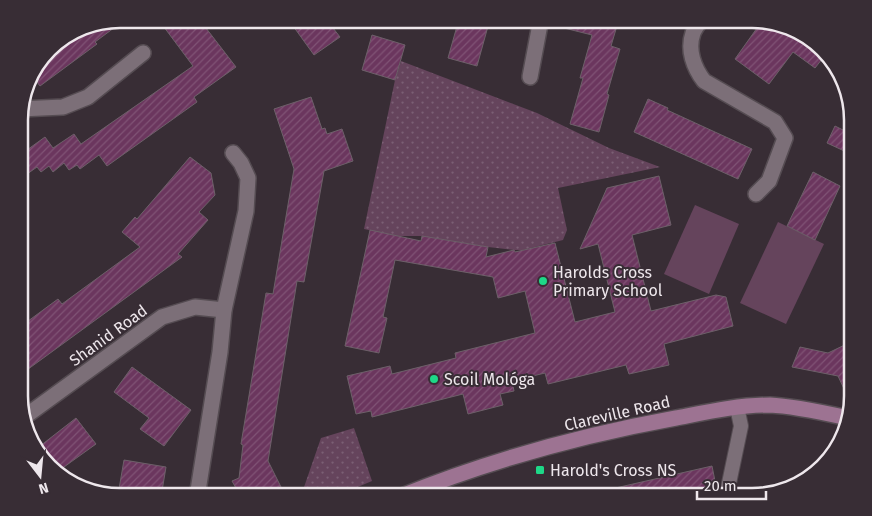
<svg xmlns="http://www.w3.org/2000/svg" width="872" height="516" viewBox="0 0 872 516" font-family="'Fira Sans',sans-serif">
  <defs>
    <pattern id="grass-dots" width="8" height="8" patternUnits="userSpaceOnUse" patternTransform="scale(1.25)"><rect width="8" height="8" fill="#65445c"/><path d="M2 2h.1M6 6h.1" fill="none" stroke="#7b5f74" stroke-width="1.8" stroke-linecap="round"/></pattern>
    <pattern id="building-hatch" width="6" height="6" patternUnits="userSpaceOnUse" patternTransform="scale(1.25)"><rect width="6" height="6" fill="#6b365e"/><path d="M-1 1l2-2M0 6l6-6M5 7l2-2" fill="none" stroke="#805375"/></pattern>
  </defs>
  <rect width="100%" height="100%" fill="#382d35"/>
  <!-- grass -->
  <g fill="url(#grass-dots)">
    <path d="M 401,61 L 537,113 L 609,148 L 660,167 L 558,188 L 567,230 L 563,240 L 523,250 L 514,250 L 488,247 L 422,236 L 397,236 L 364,229 L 395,80 Z"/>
    <path d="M 354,428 L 372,481 L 334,497 L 302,497 L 303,490 L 321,438 Z"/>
  </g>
  <!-- garden -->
  <g fill="#65445c">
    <path d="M 695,205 L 739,224 L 709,294 L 664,274 Z"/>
    <path d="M 778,222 L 824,244 L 786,324 L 740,303 Z"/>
  </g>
  <!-- building -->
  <g fill="url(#building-hatch)" stroke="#6d6069">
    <path d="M 120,19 L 126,19 L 95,42 L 97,44 L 40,86 L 30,73 L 53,44 L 81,26 Z"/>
    <path d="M 158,19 L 199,19 L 236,67 L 194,97 L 197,102 L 107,166 L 99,155 L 80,169 L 77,165 L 69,170 L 64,163 L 53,172 L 49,166 L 41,172 L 37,167 L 20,179 L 20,155 L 45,137 L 53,148 L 74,134 L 81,144 L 193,66 Z"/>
    <path d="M 288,19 L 326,19 L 340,37 L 314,55 Z"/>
    <path d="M 459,19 L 490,19 L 477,66 L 448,58 Z"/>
    <path d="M 553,19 L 619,19 L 611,46 L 620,49 L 607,94 L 609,95 L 599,132 L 570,124 L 583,78 L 580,78 L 592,35 L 552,25 Z"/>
    <path d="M 762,21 L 803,32 L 826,54 L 815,68 L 793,52 L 769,84 L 735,59 Z"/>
    <path d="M 372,35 L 405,45 L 395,80 L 362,70 Z"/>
    <path d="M 311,97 L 322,129 L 325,128 L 327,134 L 342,129 L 353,161 L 324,171 L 304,282 L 297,281 L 268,461 L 286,497 L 241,497 L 232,481 L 239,478 L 243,445 L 241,444 L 266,293 L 273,294 L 294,169 L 274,109 Z"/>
    <path d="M 648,99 L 668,108 L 667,110 L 752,149 L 738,179 L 634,132 Z"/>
    <path d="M 835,126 L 853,135 L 853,155 L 827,143 Z"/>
    <path d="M 190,157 L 211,173 L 215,195 L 199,212 L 208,220 L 178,254 L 182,257 L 20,375 L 20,327 L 58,299 L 62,304 L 140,247 L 122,232 L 135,217 L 137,219 Z"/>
    <path d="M 813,172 L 840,186 L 815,240 L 787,226 Z"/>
    <path d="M 659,176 L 671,225 L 632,235 L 651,311 L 716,295 L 726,297 L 733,326 L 664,344 L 669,365 L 629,374 L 626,365 L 548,384 L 545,373 L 512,381 L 514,391 L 500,394 L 503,405 L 468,414 L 463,394 L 372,417 L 371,411 L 356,414 L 347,376 L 390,366 L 392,374 L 456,358 L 455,353 L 535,333 L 525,291 L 498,298 L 493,277 L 395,260 L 383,317 L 387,318 L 379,353 L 345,346 L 370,230 L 421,241 L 422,236 L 488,247 L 486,257 L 514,250 L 515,252 L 555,243 L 575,322 L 615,312 L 598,244 L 580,249 L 607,188 Z"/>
    <path d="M 853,341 L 852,406 L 838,376 L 792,367 L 800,347 L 828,353 Z"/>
    <path d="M 132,367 L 191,410 L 164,446 L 140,429 L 149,418 L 114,392 Z"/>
    <path d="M 76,418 L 96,444 L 57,472 L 35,450 Z"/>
    <path d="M 124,460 L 166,467 L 161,497 L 129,497 L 130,491 L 119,489 Z"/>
    <path d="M 712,466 L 717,491 L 691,497 L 612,497 L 611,489 Z"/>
  </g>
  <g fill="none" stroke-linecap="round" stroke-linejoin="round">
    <!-- lane casing -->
    <g stroke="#554c52" stroke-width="16">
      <path id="lane" d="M 724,497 L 728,488 L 741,426 L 737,407"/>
    </g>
    <!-- street casing -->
    <g stroke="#554c52" stroke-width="18">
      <g id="street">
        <path d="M 702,19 C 699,23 695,28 693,33 C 687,50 694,68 704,81 L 775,122 L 785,138 L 769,181 L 756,194"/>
        <path d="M 530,77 L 541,19"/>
        <path d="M 20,109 L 63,107 L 88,97 L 143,53"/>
        <path d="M 23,418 L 162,317 L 195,307 L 224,310"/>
        <path d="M 197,497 L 220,352 L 224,310 L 246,211 L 248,178 L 241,163 L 233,153"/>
      </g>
    </g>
    <!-- secondary casing -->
    <g stroke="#554c52" stroke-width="18">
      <path id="secondary" d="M 399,497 C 488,461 582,435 676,418 C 707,412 738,405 770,405 C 794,406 825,413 848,418"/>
    </g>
    <!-- lane -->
    <use href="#lane" stroke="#7c6f78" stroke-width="14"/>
    <!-- street -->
    <use href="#street" stroke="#7c6f78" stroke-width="15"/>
    <!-- secondary -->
    <use href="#secondary" stroke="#9d7392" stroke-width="15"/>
  </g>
  <!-- markers -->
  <g fill="#1ed888" stroke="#382d35" stroke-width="2">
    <circle cx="543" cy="281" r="5"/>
    <circle cx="434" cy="379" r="5"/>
    <rect x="535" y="465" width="10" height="10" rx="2.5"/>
  </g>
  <g text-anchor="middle" stroke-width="4" stroke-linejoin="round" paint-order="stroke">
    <!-- poi labels -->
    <g font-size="16" fill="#eee7ec" stroke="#382d35" text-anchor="start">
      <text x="553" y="278">Harolds Cross<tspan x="553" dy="18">Primary School</tspan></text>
      <text x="444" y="385">Scoil Mológa</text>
      <text x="550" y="476">Harold's Cross NS</text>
    </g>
    <!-- street labels -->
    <g font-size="16" fill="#eee7ec" stroke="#382d35">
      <text transform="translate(108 335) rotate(-36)" y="6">Shanid Road</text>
      <text transform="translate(617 413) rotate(-13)" y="6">Clareville Road</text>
    </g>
  </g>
  <!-- crop -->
  <path d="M0 0H872V516H0ZM120 28H752A92 92 0 0 1 844 120V396A92 92 0 0 1 752 488H120A92 92 0 0 1 28 396V120A92 92 0 0 1 120 28Z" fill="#382d35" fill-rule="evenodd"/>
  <path fill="none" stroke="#eee7ec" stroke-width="2.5" d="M120 28H752A92 92 0 0 1 844 120V396A92 92 0 0 1 752 488H120A92 92 0 0 1 28 396V120A92 92 0 0 1 120 28Z"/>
  <!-- north arrow -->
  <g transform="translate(40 476) rotate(164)" stroke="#382d35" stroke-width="4" paint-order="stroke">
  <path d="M0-4L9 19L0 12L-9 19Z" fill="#eee7ec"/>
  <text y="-8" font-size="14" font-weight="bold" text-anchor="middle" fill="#eee7ec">N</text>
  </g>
  <!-- scale -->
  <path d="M697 491v8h69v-8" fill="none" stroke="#eee7ec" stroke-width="2.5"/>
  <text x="704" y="491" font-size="15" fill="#eee7ec" stroke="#382d35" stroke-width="4" paint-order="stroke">20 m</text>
</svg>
